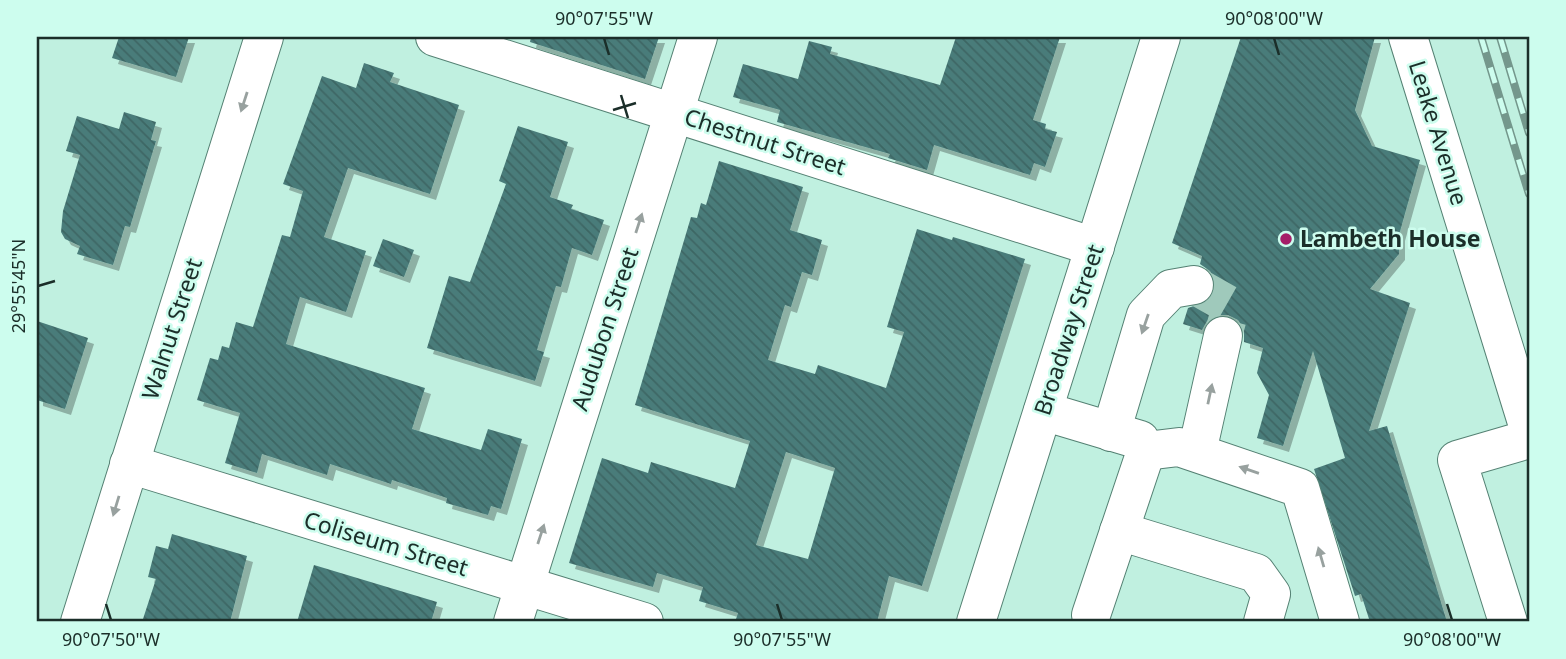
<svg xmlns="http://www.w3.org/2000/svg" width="1566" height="659" viewBox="0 0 1566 659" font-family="'Noto Sans',sans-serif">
  <defs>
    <pattern id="building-back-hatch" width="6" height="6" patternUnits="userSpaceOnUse" patternTransform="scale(1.75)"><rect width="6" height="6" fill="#4a7c7a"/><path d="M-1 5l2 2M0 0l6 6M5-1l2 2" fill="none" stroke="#3d6664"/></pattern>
    <filter id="shadow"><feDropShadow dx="6" dy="6" stdDeviation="0" flood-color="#0004"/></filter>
  </defs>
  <rect width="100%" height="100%" fill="#c0f0e0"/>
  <!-- building -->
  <g fill="url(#building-back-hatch)" fill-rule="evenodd" filter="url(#shadow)">
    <path d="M 119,37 L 189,37 L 176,77 L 112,58 Z"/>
    <path d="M 531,37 L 659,37 L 645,79 L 530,42 Z"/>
    <path d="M 956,37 L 1060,37 L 1033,120 L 1046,124 L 1045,129 L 1057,132 L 1045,167 L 1034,163 L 1030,175 L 934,145 L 927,170 L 888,158 L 890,154 L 777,122 L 780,110 L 733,97 L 743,64 L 798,79 L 809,41 L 832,47 L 830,54 L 940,85 Z"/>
    <path d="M 1241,37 L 1375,37 L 1355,110 L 1372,146 L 1420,160 L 1399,235 L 1399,254 L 1370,289 L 1410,303 L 1369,431 L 1387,426 L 1447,622 L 1370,622 L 1361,594 L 1355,596 L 1314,469 L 1345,458 L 1313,351 L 1283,446 L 1257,438 L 1269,395 L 1257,373 L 1263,348 L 1244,342 L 1244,329 L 1238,320 L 1228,315 L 1216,315 L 1207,321 L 1202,330 L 1183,324 L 1188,308 L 1208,301 L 1215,292 L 1216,282 L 1210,271 L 1200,264 L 1202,256 L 1172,243 Z"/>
    <path d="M 364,63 L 394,73 L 390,82 L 459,105 L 430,194 L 348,168 L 324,237 L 366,251 L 346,312 L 300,297 L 286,344 L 425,388 L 412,429 L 481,450 L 488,429 L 522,439 L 501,509 L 491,506 L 488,515 L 446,503 L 447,498 L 392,480 L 391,484 L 330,464 L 327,475 L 262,454 L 257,473 L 225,463 L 240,413 L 197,400 L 210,358 L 218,360 L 222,346 L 229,348 L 236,322 L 253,327 L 282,235 L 290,237 L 303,191 L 283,184 L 322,76 L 356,88 Z"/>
    <path d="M 124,112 L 156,122 L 151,140 L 156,141 L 130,227 L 125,226 L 113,265 L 77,254 L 80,246 L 65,239 L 61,232 L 63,211 L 80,155 L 66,151 L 77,116 L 119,129 Z"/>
    <path d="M 518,126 L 568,142 L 550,197 L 573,205 L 571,209 L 604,220 L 592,255 L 572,248 L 561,287 L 556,286 L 537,350 L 544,352 L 535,381 L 427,348 L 449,276 L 470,282 L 506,184 L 499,181 Z"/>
    <path d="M 719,161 L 803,187 L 790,230 L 822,240 L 812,275 L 802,272 L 791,307 L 785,305 L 768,360 L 815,374 L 818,365 L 886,388 L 904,332 L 887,327 L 917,229 L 952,240 L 953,237 L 1025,259 L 922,586 L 889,576 L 877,622 L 735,622 L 738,613 L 699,601 L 703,587 L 657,573 L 653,587 L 569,563 L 602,458 L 648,473 L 651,462 L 735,488 L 750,441 L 635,405 L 691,217 L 697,218 L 701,203 L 706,205 ZM 786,452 L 835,468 L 808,559 L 756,545 Z"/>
    <path d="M 383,239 L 414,250 L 404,277 L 373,266 Z"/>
    <path d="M 37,321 L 88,338 L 65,409 L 37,400 Z"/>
    <path d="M 172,534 L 247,556 L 230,622 L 142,622 L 156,579 L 148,577 L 156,546 L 168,549 Z"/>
    <path d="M 314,565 L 437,602 L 431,622 L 297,622 Z"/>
  </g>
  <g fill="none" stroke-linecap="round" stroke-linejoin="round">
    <!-- minor-tunnel -->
    <path stroke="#9fc9bb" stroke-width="38" stroke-dasharray="38 19" stroke-linecap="butt" d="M 1194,285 L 1231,306 L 1223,336"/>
    <!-- minor casing -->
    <g stroke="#548173" stroke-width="40">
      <g id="minor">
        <path d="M 435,37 L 1095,247"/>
        <path d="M 1408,37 L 1529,429"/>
        <path d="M 1043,411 L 1140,440 L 1146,451 L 1091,615"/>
        <path d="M 1111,432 L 1146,315 L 1171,289 L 1194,285"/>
        <path d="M 1146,451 L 1179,447 L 1300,488 L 1340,622"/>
        <path d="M 1197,452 L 1223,336"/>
        <path d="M 129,464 L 644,622"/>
        <path d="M 1119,531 L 1256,573 L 1271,594 L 1263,622"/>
        <path d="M 80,622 L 264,37"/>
        <path d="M 513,622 L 698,37"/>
        <path d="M 976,622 L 1161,37"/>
        <path d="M 1508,622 L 1457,460 L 1529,439"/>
      </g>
    </g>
    <!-- minor -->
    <use href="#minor" stroke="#fff" stroke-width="38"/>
    <!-- rail casing -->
    <g stroke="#74978c" stroke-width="8">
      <g id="rail">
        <path d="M 1481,37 L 1529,194"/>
        <path d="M 1500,37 L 1529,133"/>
      </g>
    </g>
    <!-- rail -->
    <use href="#rail" stroke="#cdfdee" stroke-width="5" stroke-dasharray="16" stroke-linecap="butt"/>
  </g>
  <!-- one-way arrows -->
  <defs><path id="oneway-solid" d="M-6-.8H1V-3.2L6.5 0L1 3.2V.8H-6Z" transform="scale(1.75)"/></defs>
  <g fill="#98a19f">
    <use href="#oneway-solid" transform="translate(244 102) rotate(108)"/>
    <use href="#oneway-solid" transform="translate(639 223) rotate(-72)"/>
    <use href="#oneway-solid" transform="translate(1145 324) rotate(109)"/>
    <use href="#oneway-solid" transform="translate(1210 394) rotate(-78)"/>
    <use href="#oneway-solid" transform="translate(1249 470) rotate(-161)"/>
    <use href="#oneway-solid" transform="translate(116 506) rotate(107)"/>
    <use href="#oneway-solid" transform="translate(541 534) rotate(-72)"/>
    <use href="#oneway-solid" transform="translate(1321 557) rotate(-106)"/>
  </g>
  <!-- ticks -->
  <path fill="none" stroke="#1b2e29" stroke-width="2.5" d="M 604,38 L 609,55M 1274,38 L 1279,55M 621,95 L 628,118M 613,110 L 636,103M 38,286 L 55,281M 106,604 L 111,620M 777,604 L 782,620M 1447,604 L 1452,620"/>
  <!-- markers -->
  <circle fill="#a51e68" stroke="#cdfdee" stroke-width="2.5" cx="1286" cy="239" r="7"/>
  <g text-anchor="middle" stroke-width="5" stroke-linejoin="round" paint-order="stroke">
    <!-- street labels -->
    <g font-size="23" fill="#1b2e29" stroke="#cdfdee">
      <text transform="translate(1438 133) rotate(73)" y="8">Leake Avenue</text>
      <text transform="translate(765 142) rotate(18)" y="8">Chestnut Street</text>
      <text transform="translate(172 329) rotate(-72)" y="8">Walnut Street</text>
      <text transform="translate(605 329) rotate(-72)" y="8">Audubon Street</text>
      <text transform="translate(1069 330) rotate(-72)" y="8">Broadway Street</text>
      <text transform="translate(386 544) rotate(17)" y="8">Coliseum Street</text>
    </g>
    <!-- poi labels -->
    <g font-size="23" font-weight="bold" fill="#1b2e29" stroke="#cdfdee" text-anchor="start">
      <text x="1300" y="247">Lambeth House</text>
    </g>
  </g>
  <!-- border -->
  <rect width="1566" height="659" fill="none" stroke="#cdfdee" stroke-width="77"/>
  <rect x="38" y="38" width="1490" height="582" fill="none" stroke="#1b2e29" stroke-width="2.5"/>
  <g font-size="18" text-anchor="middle" fill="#1b2e29">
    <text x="604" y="25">90°07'55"W</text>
    <text x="1274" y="25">90°08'00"W</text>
    <text transform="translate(19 286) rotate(-90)" y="6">29°55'45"N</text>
    <text x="111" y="646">90°07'50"W</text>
    <text x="782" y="646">90°07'55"W</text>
    <text x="1452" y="646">90°08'00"W</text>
  </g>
</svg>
